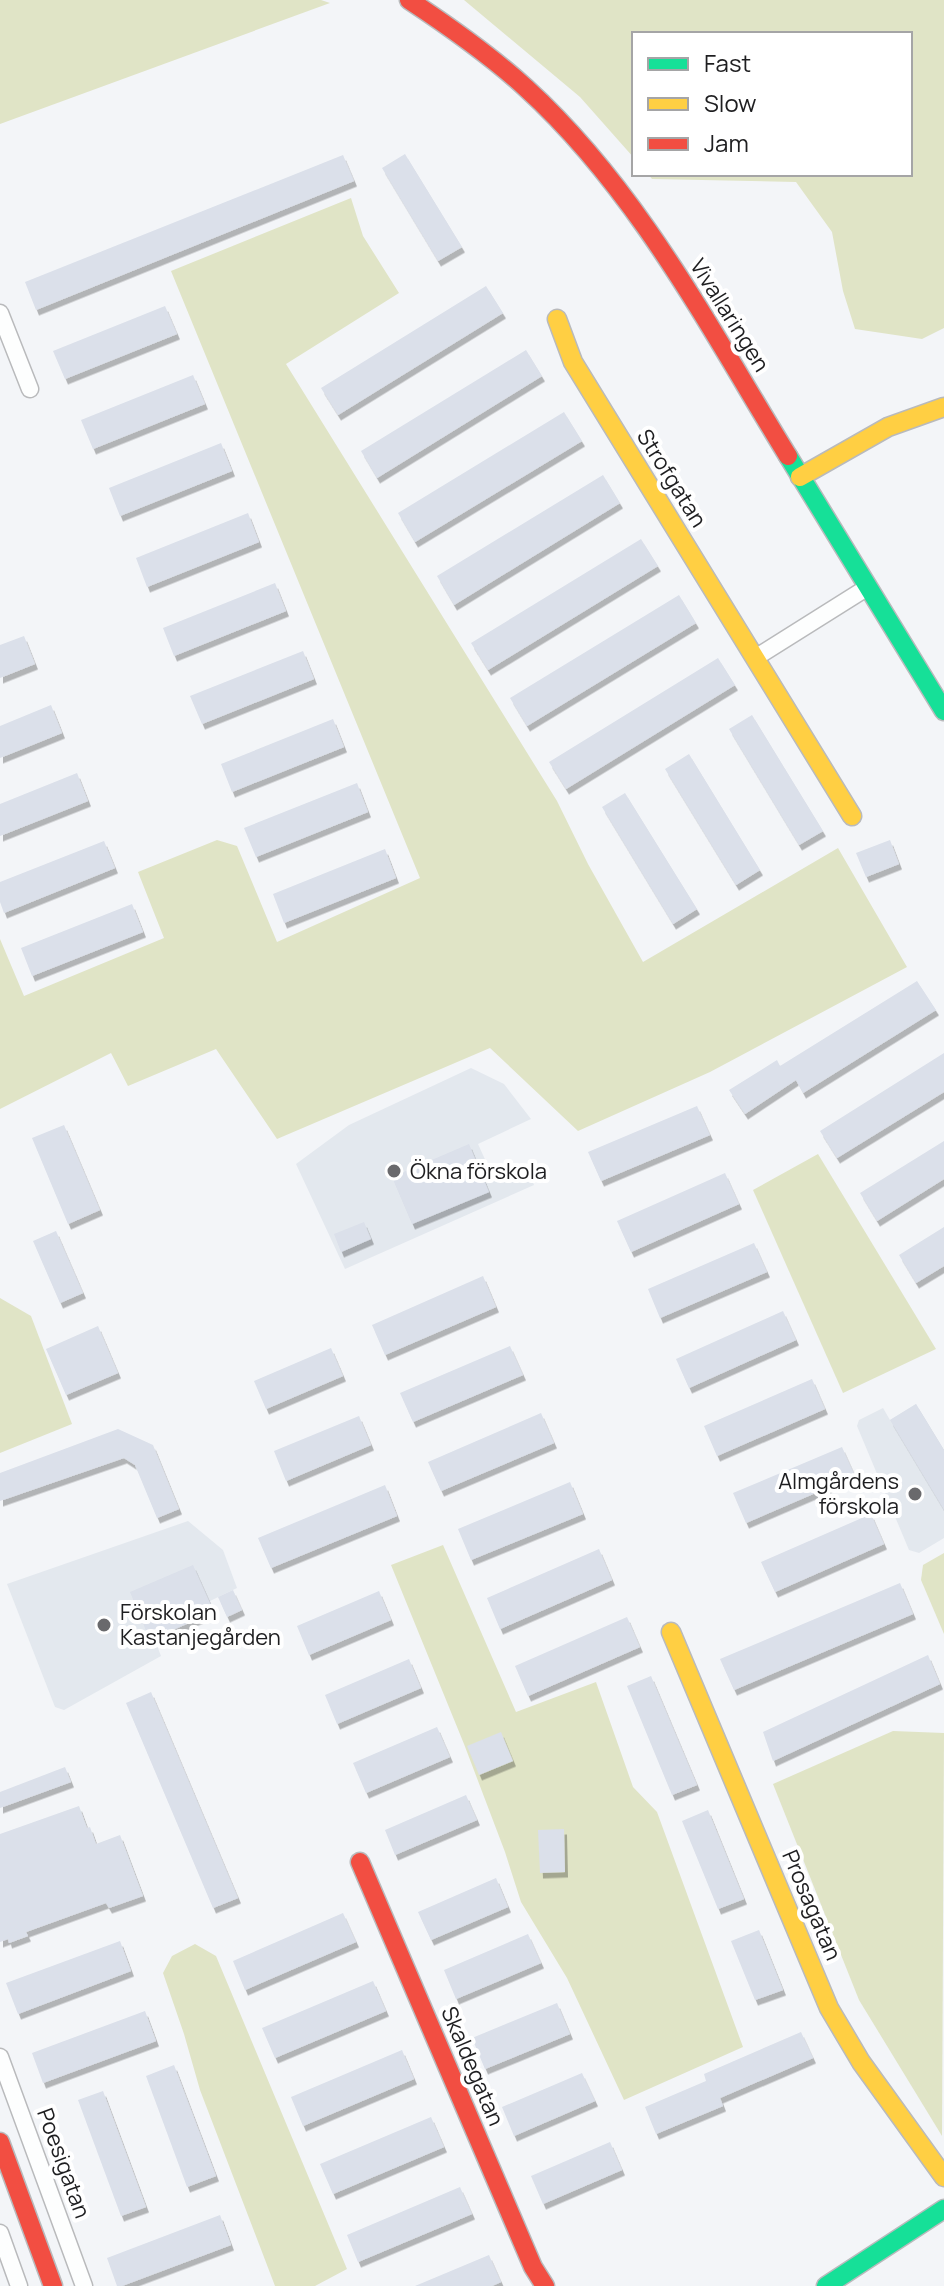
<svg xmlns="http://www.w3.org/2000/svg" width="944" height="2286" font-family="Manrope,sans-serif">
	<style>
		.built { fill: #e3e8ee }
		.green { fill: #e0e4c6 }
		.building { fill: #dbe0ea; filter: url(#shadow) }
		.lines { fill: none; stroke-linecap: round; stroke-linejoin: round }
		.street-casing { stroke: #b9babc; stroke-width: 19 }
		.fast-casing { stroke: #b9babc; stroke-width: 21 }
		.slow-casing { stroke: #b9babc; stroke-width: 21 }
		.jam-casing { stroke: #b9babc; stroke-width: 21 }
		.street { stroke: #fdfefe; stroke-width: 16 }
		.fast { stroke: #16e098; stroke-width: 18 }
		.slow { stroke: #ffcf43; stroke-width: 18 }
		.jam { stroke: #f24e42; stroke-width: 18 }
		.poi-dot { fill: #69696c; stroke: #fff; stroke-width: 3 }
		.labels { text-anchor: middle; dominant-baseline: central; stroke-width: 8; stroke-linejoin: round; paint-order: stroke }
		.street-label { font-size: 22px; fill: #1e1e20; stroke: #fff }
		.poi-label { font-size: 22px; fill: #1e1e20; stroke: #fff; text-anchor: start }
	</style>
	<defs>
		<filter id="shadow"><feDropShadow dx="3" dy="5.5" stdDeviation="0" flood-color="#0004"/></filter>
	</defs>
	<rect width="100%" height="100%" fill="#f3f5f8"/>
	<g class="built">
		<path d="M471 1068 504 1084 531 1119 478 1144 493 1177 525 1163 534 1185 345 1269 296 1164 349 1125Z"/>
		<path d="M916 1404 944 1450V1538L919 1553 909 1550 857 1426 859 1420 883 1408 890 1420Z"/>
		<path d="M188 1521 223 1550 237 1588 210 1601 214 1612 154 1638 161 1656 64 1710 55 1707 7 1584Z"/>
	</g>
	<g class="green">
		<path d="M0 0H321L330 3 0 124Z"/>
		<path d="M464 0H944V328L922 339 855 329 843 291 832 232 796 182 652 179 648 174H910V34H634V158L580 97Z"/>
		<path d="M351 198 363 236 399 293 286 364 557 801 588 864 643 962 838 848 907 967 710 1072 578 1131 490 1048 277 1139 216 1049 128 1086 111 1053 0 1109V939L24 996 164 938 138 872 217 840 237 846 277 942 420 878 171 271Z"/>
		<path d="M818 1154 936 1349 843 1393 753 1190Z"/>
		<path d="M0 1298 31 1316 72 1424 0 1453Z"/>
		<path d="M443 1545 516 1712 596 1682 633 1787 657 1812 743 2047 624 2100 567 1978 521 1902 505 1852 464 1744 391 1565Z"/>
		<path d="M944 1553V1634L921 1580 923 1565Z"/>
		<path d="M893 1731 944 1733 942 2136 859 2000 773 1784Z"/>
		<path d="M195 1944 216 1956 347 2269 315 2286H275L200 2090 184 2034 163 1973 172 1956Z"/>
	</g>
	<g class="building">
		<path d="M405 154 462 247 438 261 382 168Z"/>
		<path d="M343 155 354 181 36 310 25 282Z"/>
		<path d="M486 286 503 313 338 415 321 388Z"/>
		<path d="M165 306 177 334 65 379 53 351Z"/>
		<path d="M526 350 542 376 377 478 361 451Z"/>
		<path d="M193 375 205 404 93 449 81 420Z"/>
		<path d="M564 412 582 441 415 542 398 513Z"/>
		<path d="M221 443 232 471 120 516 109 488Z"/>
		<path d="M603 475 620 503 454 605 437 576Z"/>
		<path d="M248 513 259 542 147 587 136 558Z"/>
		<path d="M641 539 658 566 488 670 471 643Z"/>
		<path d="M275 583 286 611 174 656 163 628Z"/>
		<path d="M679 595 696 623 527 726 510 698Z"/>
		<path d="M24 636 35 664 0 678V645Z"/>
		<path d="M303 651 314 679 202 724 190 696Z"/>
		<path d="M718 658 735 685 566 789 549 762Z"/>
		<path d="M51 705 62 733 0 758V726Z"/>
		<path d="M752 715 823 831 799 845 729 729Z"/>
		<path d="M333 719 344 747 232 792 221 764Z"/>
		<path d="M689 754 760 870 736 885 665 769Z"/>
		<path d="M77 773 88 801 0 836V804Z"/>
		<path d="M357 783 368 812 256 857 244 828Z"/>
		<path d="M625 793 697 909 673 924 602 807Z"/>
		<path d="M890 840 899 864 866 877 856 853Z"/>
		<path d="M104 841 115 868 4 913 0 902V882Z"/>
		<path d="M385 849 396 878 284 923 273 894Z"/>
		<path d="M132 904 143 932 32 976 21 948Z"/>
		<path d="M917 981 936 1010 803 1093 796 1080 745 1114 729 1090 777 1060 780 1066Z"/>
		<path d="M944 1053V1092L837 1158 820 1131Z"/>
		<path d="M697 1106 710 1135 601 1181 588 1152Z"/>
		<path d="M64 1125 100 1210 68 1224 32 1138Z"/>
		<path d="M944 1141V1179L877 1221 860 1193Z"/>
		<path d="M469 1144 489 1192 412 1224 392 1177Z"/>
		<path d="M725 1173 739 1204 631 1252 617 1221Z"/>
		<path d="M364 1222 371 1239 341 1252 334 1234Z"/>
		<path d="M944 1227V1266L916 1283 899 1255Z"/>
		<path d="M56 1231 83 1293 60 1303 33 1241Z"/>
		<path d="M754 1243 767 1272 660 1318 648 1289Z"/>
		<path d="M483 1276 496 1307 385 1355 372 1325Z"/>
		<path d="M783 1311 796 1340 689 1388 676 1359Z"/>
		<path d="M98 1326 118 1373 66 1395 46 1349Z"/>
		<path d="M510 1346 523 1375 413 1422 400 1393Z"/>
		<path d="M331 1348 343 1376 266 1409 254 1381Z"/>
		<path d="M812 1379 825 1409 717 1456 704 1426Z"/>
		<path d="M916 1404 944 1450V1510L890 1420Z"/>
		<path d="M541 1413 554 1443 441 1491 428 1462Z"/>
		<path d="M359 1416 371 1445 286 1481 274 1451Z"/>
		<path d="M118 1429 153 1445 179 1509 157 1518 135 1465 124 1458 0 1501V1473Z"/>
		<path d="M842 1447 855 1476 746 1523 733 1493Z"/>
		<path d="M570 1482 583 1514 471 1560 458 1529Z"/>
		<path d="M385 1485 397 1516 271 1568 258 1538Z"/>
		<path d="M871 1514 884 1544 775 1592 761 1562Z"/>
		<path d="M599 1549 612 1580 500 1629 487 1598Z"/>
		<path d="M193 1565 214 1612 150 1640 130 1592Z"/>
		<path d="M900 1583 913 1614 734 1690 720 1659Z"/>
		<path d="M233 1590 242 1610 227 1617 218 1597Z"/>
		<path d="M379 1591 391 1620 309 1655 297 1626Z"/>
		<path d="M627 1617 640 1647 528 1696 515 1666Z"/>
		<path d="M928 1655 940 1684 773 1761 763 1732Z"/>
		<path d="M409 1659 421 1688 337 1724 325 1695Z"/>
		<path d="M651 1676 697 1785 672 1795 627 1686Z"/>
		<path d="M151 1692 238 1898 213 1908 126 1703Z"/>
		<path d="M437 1727 450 1757 366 1793 353 1763Z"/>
		<path d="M501 1732 513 1761 479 1775 467 1746Z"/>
		<path d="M65 1767 71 1782 0 1808V1792Z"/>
		<path d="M466 1795 477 1820 395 1855 385 1830Z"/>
		<path d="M79 1806 87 1828 90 1827 96 1844 120 1835 143 1896 109 1908 106 1903 26 1932 28 1936 9 1943 8 1939 0 1942V1834Z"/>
		<path d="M708 1810 744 1899 718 1909 682 1821Z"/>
		<path d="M564 1829 565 1872 540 1873 538 1830Z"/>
		<path d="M496 1878 508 1907 431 1940 418 1912Z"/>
		<path d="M343 1913 356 1942 245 1990 233 1961Z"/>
		<path d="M759 1930 783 1990 755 2000 731 1941Z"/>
		<path d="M528 1934 541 1963 456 1999 444 1970Z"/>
		<path d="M120 1941 131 1971 18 2014 6 1983Z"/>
		<path d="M373 1981 386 2011 275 2058 262 2028Z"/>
		<path d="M557 2003 570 2034 485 2069 472 2038Z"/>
		<path d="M145 2011 156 2041 43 2083 32 2053Z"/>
		<path d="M801 2032 813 2058 720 2098 723 2106 656 2134 645 2107 706 2081 704 2074Z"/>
		<path d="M402 2050 414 2079 303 2126 291 2097Z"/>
		<path d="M174 2065 216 2176 187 2187 146 2076Z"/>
		<path d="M582 2073 595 2101 514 2136 502 2107Z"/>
		<path d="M103 2091 146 2207 121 2216 78 2100Z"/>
		<path d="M431 2117 444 2147 333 2194 320 2164Z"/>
		<path d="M610 2142 622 2170 543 2204 531 2176Z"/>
		<path d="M460 2187 472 2214 358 2262 347 2235Z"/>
		<path d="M220 2215 231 2245 122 2286H117L107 2258Z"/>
		<path d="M489 2255 501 2282 492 2286H415Z"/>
	</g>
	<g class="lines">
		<defs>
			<g id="street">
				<path d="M0 313 30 389"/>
				<path d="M755 658 868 587"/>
				<path d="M0 2057 84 2286"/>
				<path d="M0 2233 19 2286"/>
			</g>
			<g id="fast">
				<path d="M788 456 944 711"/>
				<path d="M826 2286 944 2209"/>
			</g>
			<g id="slow">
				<path d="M557 319 573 362 852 816"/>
				<path d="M800 477 888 427 944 407"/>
				<path d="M671 1632 829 2008 861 2062 944 2177"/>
			</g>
			<g id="jam">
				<path d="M409 0C450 27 490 55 526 88 638 190 710 329 788 456"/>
				<path d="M360 1862 533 2267 545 2286"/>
				<path d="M0 2142 53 2286"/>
			</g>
		</defs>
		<use href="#street" class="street-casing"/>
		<use href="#fast" class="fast-casing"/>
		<use href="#slow" class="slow-casing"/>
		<use href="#jam" class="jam-casing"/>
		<use href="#street" class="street"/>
		<use href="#fast" class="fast"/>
		<use href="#slow" class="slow"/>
		<use href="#jam" class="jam"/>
	</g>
	<g class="poi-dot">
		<circle cx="394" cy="1171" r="8"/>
		<circle cx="915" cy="1494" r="8"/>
		<circle cx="104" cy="1625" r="8"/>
	</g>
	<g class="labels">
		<g class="street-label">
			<text transform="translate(730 315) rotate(58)">Vivallaringen</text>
			<text transform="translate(672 478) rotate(58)">Strofgatan</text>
			<text transform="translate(812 1905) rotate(67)">Prosagatan</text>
			<text transform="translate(473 2066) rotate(67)">Skaldegatan</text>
			<text transform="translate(64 2163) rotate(70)">Poesigatan</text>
		</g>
		<g class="poi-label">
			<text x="410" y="1171">Ökna förskola</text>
			<text x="899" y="1481" text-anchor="end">Almgårdens<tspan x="899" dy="25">förskola</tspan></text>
			<text x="120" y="1612">Förskolan<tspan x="120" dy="25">Kastanjegården</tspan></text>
		</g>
	</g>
	<rect x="632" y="32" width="280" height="144" fill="#ffffff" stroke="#a5a5a6" stroke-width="2"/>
	<rect x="648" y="58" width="40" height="12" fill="#16e098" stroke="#a5a5a6" stroke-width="2"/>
	<text x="704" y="72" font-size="24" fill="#1e1e20">Fast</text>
	<rect x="648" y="98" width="40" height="12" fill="#ffcf43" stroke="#a5a5a6" stroke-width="2"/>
	<text x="704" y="112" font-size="24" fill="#1e1e20">Slow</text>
	<rect x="648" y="138" width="40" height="12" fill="#f24e42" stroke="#a5a5a6" stroke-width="2"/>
	<text x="704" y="152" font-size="24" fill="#1e1e20">Jam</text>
</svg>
